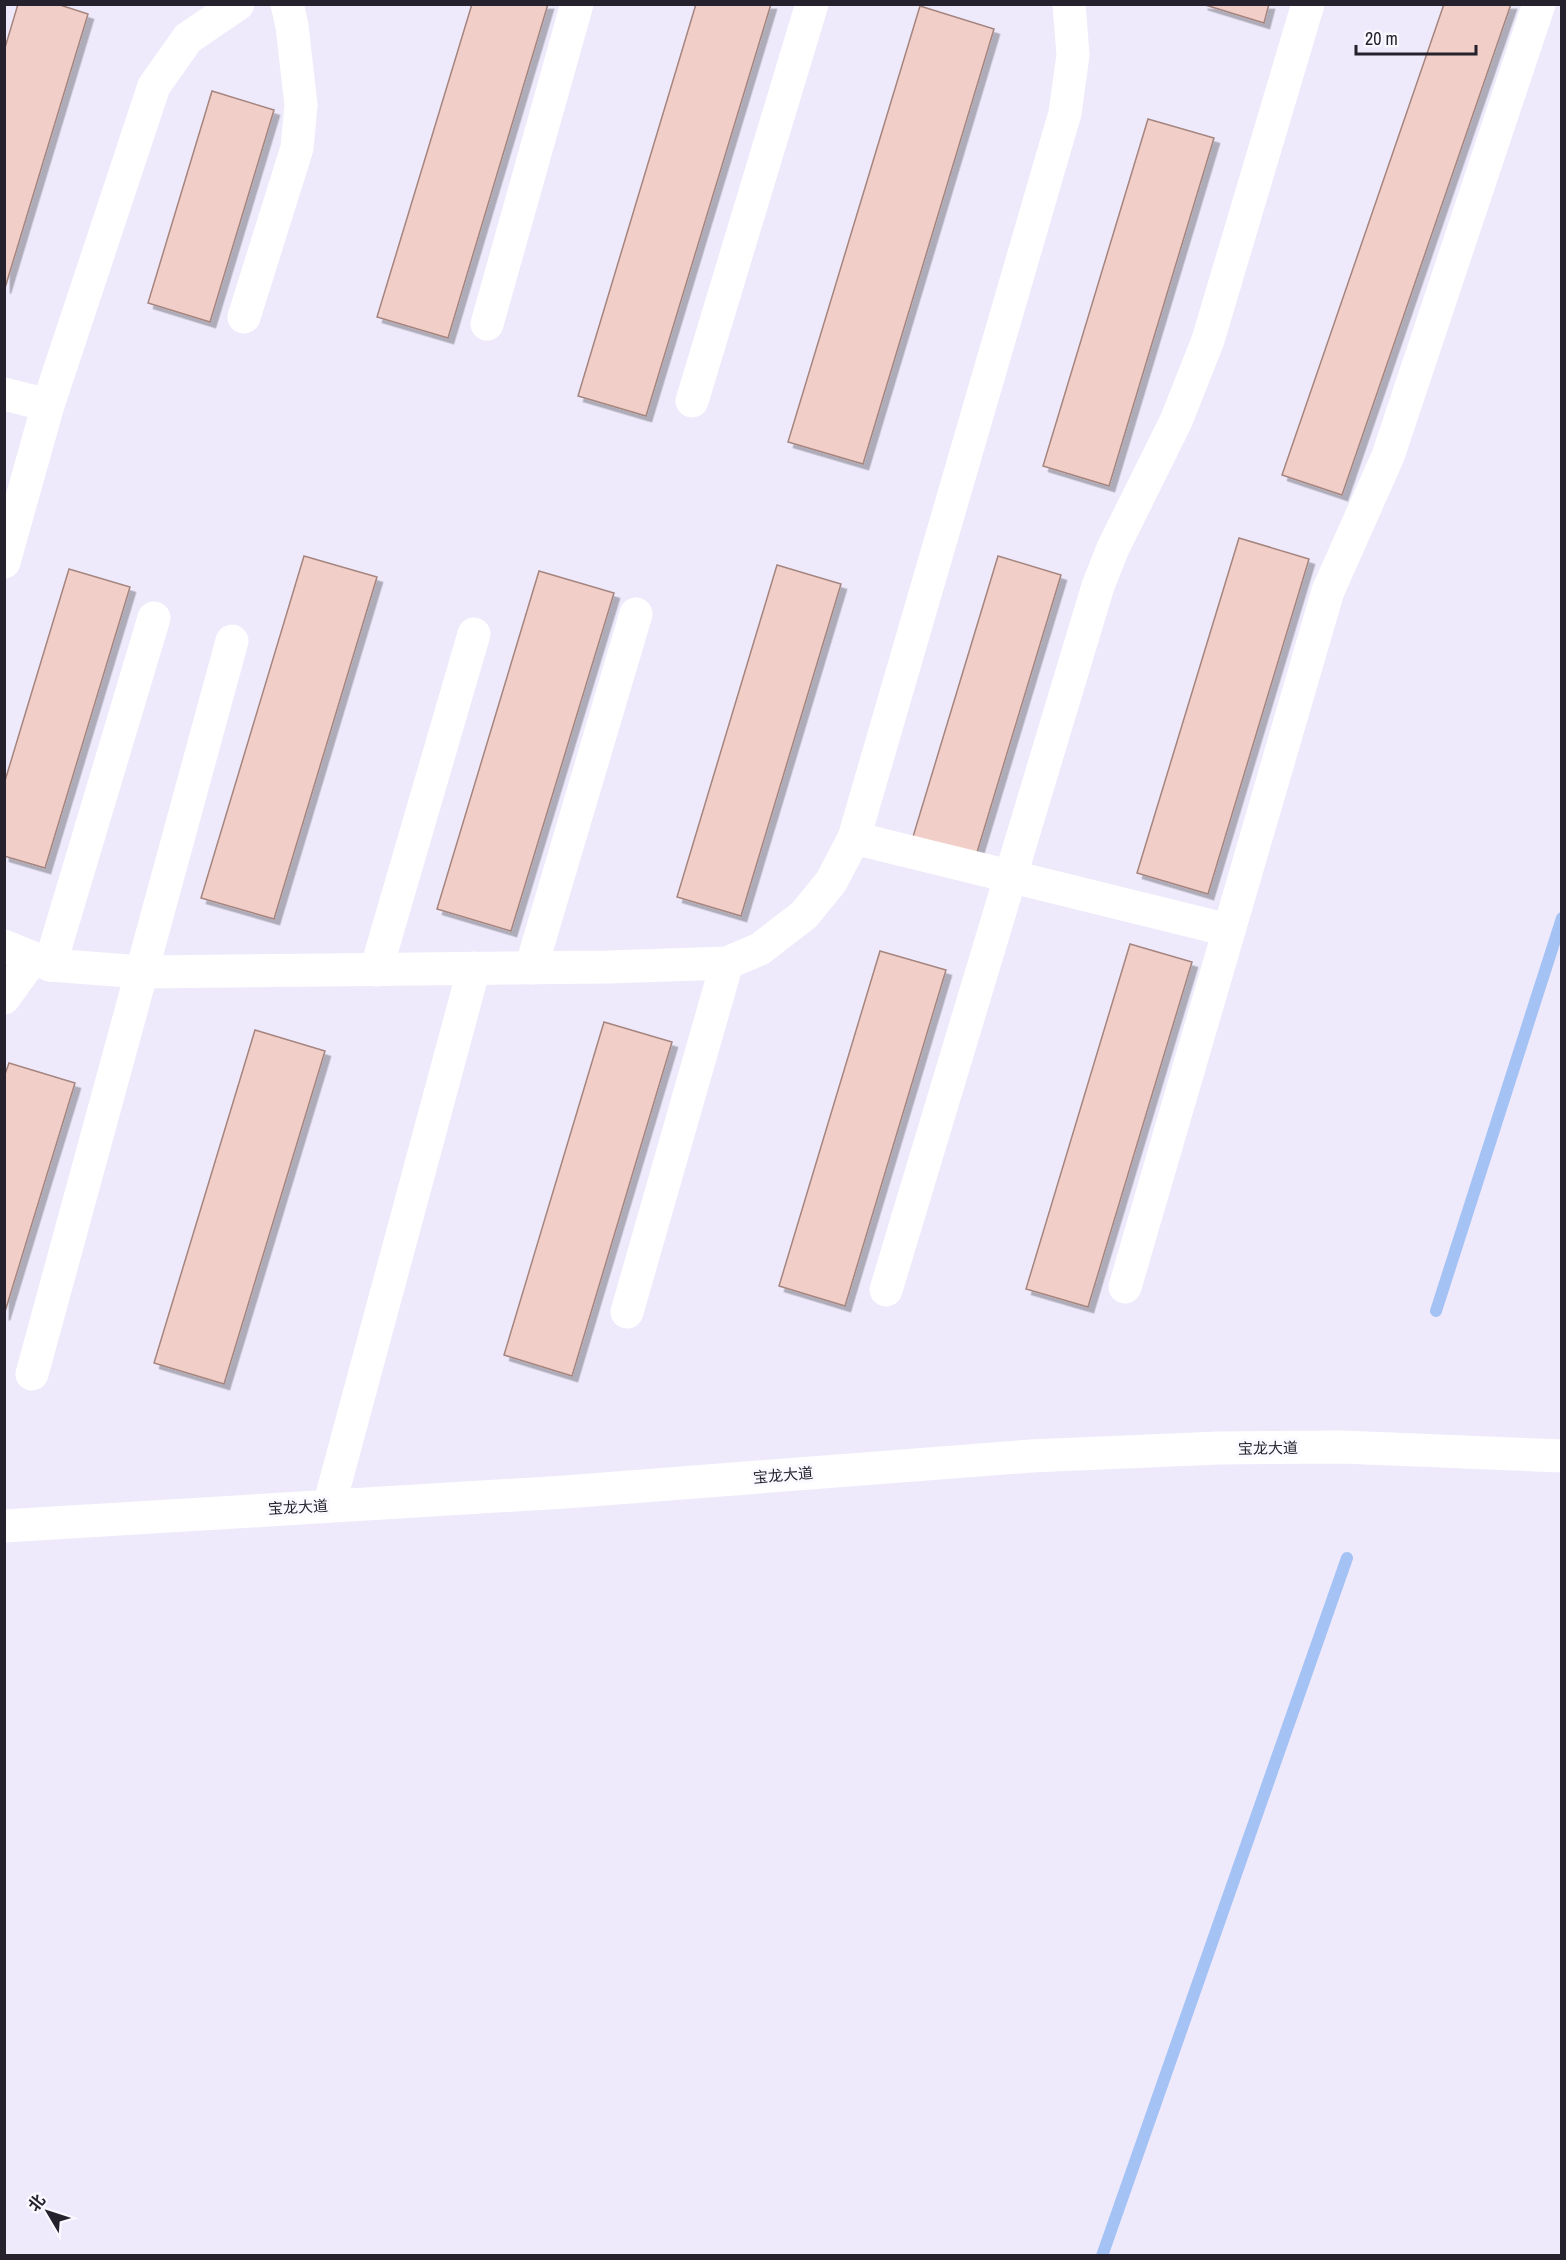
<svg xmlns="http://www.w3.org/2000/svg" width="1566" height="2260" font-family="'Archivo Narrow','Noto Sans SC',sans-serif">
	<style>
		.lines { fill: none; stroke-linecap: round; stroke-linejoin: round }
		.stream { stroke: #a5c2f5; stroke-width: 12 }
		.building { fill: #f1cec7; stroke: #a5857f; stroke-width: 1.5; filter: url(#shadow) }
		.minor { stroke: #fff; stroke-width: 33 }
		.labels { text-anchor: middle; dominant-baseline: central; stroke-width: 6; stroke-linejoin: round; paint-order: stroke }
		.street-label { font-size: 15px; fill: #25222d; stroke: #faf9ff }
	</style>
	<defs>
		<filter id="shadow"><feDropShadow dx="5.5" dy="5.5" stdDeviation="0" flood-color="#0004"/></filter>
	</defs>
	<rect width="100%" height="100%" fill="#eeeafc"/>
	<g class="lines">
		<g class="stream">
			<path d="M1436 1311 1562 918"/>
			<path d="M1102 2256 1347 1558"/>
		</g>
	</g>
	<g class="building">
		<path d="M18 4H57L88 14 5 288 4 51Z"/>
		<path d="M472 4H548L448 338 377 317Z"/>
		<path d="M696 4H771L646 416 578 396Z"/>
		<path d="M1202 4H1269L1264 23Z"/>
		<path d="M1444 4H1511L1342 495 1282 475Z"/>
		<path d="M920 6 994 29 863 464 788 442Z"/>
		<path d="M212 91 274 110 210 322 148 303Z"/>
		<path d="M1148 119 1214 138 1109 486 1043 466Z"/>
		<path d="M1239 538 1309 559 1208 894 1137 873Z"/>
		<path d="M304 556 377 577 274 919 201 898Z"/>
		<path d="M998 556 1061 575 975 859 912 840Z"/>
		<path d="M777 565 841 584 741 916 677 897Z"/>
		<path d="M69 569 130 587 45 868 4 856V784Z"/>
		<path d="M539 571 614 593 511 931 437 909Z"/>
		<path d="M1130 944 1192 962 1088 1307 1026 1289Z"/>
		<path d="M880 951 946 970 845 1306 779 1286Z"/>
		<path d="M604 1022 672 1042 572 1376 504 1355Z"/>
		<path d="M255 1030 325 1051 224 1384 154 1363Z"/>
		<path d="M9 1063 75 1083 4 1315V1077Z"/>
	</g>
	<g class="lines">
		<g class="minor">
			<path d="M244 317 297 148 301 105 292 26 287 4"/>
			<path d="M487 324 577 4"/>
			<path d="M4 394 48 405"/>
			<path d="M692 401 812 4"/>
			<path d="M4 562 48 405 154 86 188 38 238 4"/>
			<path d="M854 838 1228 930"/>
			<path d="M4 946 50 965 142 972 608 967 727 963 760 949 804 915 831 882 854 838 1065 113 1073 55 1069 4"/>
			<path d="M50 965 154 618"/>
			<path d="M531 968 636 614"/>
			<path d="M376 970 474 634"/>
			<path d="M4 998 32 959"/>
			<path d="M1125 1287 1328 591 1388 456 1539 4"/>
			<path d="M886 1290 1098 586 1113 548 1176 421 1208 340 1308 4"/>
			<path d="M627 1312 727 963"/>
			<path d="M32 1374 232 641"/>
			<path d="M329 1506 474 968"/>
			<path d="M4 1526 565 1492 1031 1456 1218 1448 1342 1447 1562 1456"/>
		</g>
	</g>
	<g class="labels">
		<g class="street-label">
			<text transform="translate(1268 1448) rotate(-1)">宝龙大道</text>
			<text transform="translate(783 1475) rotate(-5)">宝龙大道</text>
			<text transform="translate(298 1507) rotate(-3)">宝龙大道</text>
		</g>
	</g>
	<rect width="1566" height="2260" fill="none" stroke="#25222d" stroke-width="12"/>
	<g transform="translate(48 2212) rotate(309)" stroke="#faf9ff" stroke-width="4.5" paint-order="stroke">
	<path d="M0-4.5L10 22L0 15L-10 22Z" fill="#25222d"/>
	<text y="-9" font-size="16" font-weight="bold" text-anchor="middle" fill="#25222d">北</text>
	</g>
	<path d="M1356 45v9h120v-9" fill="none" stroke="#25222d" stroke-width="3"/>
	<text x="1365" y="45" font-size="18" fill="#25222d" stroke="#faf9ff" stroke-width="4.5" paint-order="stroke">20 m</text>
</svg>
